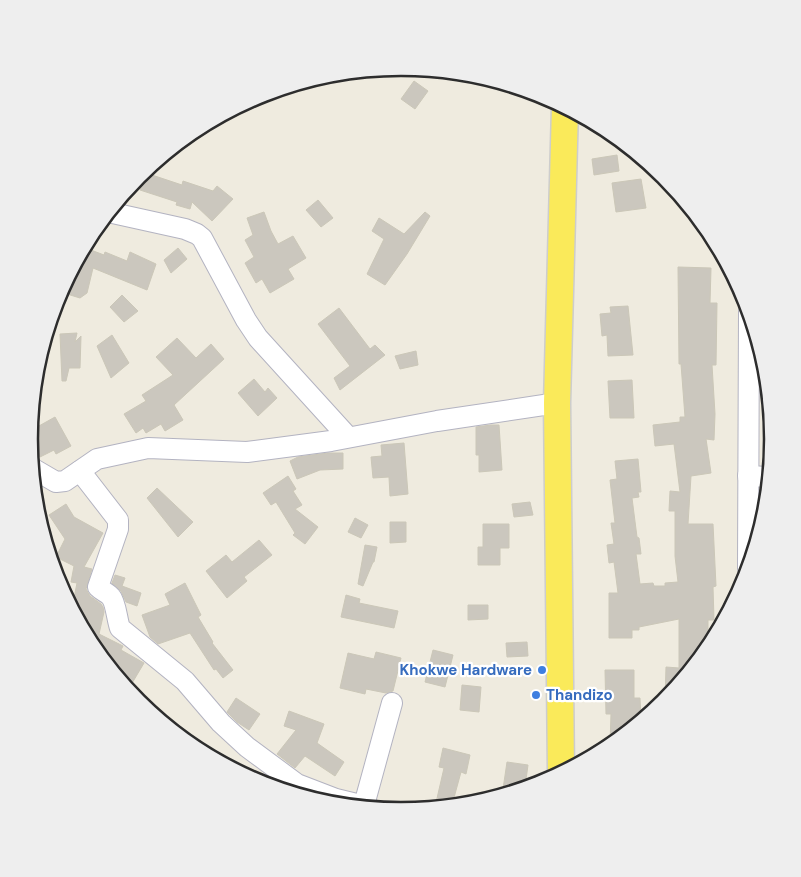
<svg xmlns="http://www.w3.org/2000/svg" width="801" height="877" font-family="'DM Sans',sans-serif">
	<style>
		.building { fill: #cbc7be; stroke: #cbc7b8 }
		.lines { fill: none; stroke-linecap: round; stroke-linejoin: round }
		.minor-casing { stroke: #b3b3c1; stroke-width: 22 }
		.major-casing { stroke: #cdcdcd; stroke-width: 29 }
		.minor { stroke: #fff; stroke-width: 20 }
		.major { stroke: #faea5a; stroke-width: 26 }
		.shop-dot { fill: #3f7fe0; stroke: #fff; stroke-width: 2 }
		.labels { text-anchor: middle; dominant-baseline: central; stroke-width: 4.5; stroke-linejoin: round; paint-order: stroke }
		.shop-label { font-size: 15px; font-weight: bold; fill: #366cbe; stroke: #fff; text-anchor: end }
		.rim { fill: none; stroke: #2d2d2d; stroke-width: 2.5 }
	</style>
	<rect width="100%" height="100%" fill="#efebdf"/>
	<g class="building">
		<path d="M414 81 428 91 415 109 401 99Z"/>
		<path d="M617 155 619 171 594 175 592 159Z"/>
		<path d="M146 173 182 185 183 181 213 191 217 186 233 199 212 221 192 202 190 209 176 205 177 202 140 190Z"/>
		<path d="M641 179 646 208 616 212 612 183Z"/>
		<path d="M318 200 333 218 321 227 306 210Z"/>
		<path d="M264 212 271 231 278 244 293 236 306 258 288 269 294 279 270 293 262 279 256 283 245 263 254 257 245 240 253 235 247 218Z"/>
		<path d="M425 212 430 216 407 254 385 285 367 274 384 239 372 231 379 218 404 234Z"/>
		<path d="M83 247 104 255 105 252 127 261 130 252 156 264 147 290 93 268 87 293 80 298 67 294 70 279H72Z"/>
		<path d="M178 248 187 259 171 273 164 260Z"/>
		<path d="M678 267 711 268 710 303H717L716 365H712L715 414 714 440 706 439 711 473 691 476 688 524H713L716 586 713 587 714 620H708V647L665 700 666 667 679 668V619L639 627V630H632V638H609V593H618L614 562 609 563 607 545 614 544 611 523H615L610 480 617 479 615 461 638 459 641 492H638L639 497 632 498 637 537 639 538 641 554H636L640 584 653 583 654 586H665V583L678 582 675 556V511H669L670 491 680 492 674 444 655 446 653 425 680 422V417H685L681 364H679Z"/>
		<path d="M122 295 138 311 124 322 110 307Z"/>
		<path d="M628 306 633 355 608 356 607 335 602 336 600 314 611 313 610 307Z"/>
		<path d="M339 308 370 349 375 345 385 355 340 390 334 378 350 366 318 324Z"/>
		<path d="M77 333 75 342 81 336 80 368H69L66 381H62L60 334Z"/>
		<path d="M112 335 129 363 111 378 97 346Z"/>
		<path d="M177 338 196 358 211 344 224 359 174 405 183 420 165 431 161 424 146 433 143 428 136 433 124 414 146 401 142 395 173 375 156 357Z"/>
		<path d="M416 351 418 365 400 369 395 356Z"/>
		<path d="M254 379 265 392 268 388 277 398 258 416 238 393Z"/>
		<path d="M632 380 634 418H610L608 381Z"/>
		<path d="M55 417 71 446 56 454 54 450 40 457 29 436 30 431Z"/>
		<path d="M491 425H499L502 470 479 472V455H476V427Z"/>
		<path d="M404 443 408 494 390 496 389 477 373 478 371 457 382 456 381 445Z"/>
		<path d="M328 453H343V469L320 470 297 479 290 461 298 457Z"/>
		<path d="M288 476 296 489 293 491 302 505 295 509 318 527 305 544 293 535 295 533 276 502 271 505 263 493Z"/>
		<path d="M157 488 193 522 178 537 147 498Z"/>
		<path d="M530 502 533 515 514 517 512 504Z"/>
		<path d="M66 504 74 517 103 533 84 567 92 569 86 589 90 596 101 604 103 607 104 612 99 634 123 646 121 650 144 663 128 690 115 674 119 667 104 660 91 645 72 608 77 583 71 582 74 566 56 557 65 539 49 515Z"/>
		<path d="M355 518 368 525 361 538 348 532Z"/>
		<path d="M390 522H406V542L390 543Z"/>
		<path d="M483 524H509V548H500V565H478V547H483Z"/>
		<path d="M259 540 272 555 244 577 247 581 227 598 206 571 226 555 232 562Z"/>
		<path d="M365 545 377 547 374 562H373L363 586 358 584Z"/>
		<path d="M115 575 125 578 122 586 141 593 137 606 126 602 121 591 112 583Z"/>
		<path d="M185 583 201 615 198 617 213 642 212 643 233 670 223 678 216 669 214 670 190 633 158 644 150 637 142 615 170 605 165 594Z"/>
		<path d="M346 595 360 599 359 603 398 611 394 628 341 617Z"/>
		<path d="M468 605H488V619L468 620Z"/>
		<path d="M527 642 528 656 507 657 506 643Z"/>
		<path d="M433 650 453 655 445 687 425 682Z"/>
		<path d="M376 652 401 658 393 691 386 693 366 689 365 694 340 688 348 653 374 659Z"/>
		<path d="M605 670H634V698H640L641 720 610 745 611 714H606Z"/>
		<path d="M462 685 481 687 479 712 460 710Z"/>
		<path d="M236 698 260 714 249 730 237 722 227 712Z"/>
		<path d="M289 711 324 724 317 743 344 762 335 776 305 756 295 768 277 754 296 730 284 726Z"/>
		<path d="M443 748 470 755 466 774 461 772 452 805 435 807 444 768 439 767Z"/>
		<path d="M507 762 528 765 525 787 507 793V790L503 789Z"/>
	</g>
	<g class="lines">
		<defs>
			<g id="minor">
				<path d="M108 212 185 229 197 234 202 238 246 320 258 338 348 437"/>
				<path d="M32 468 56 482 65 481 97 459 148 448 247 452 331 441 437 421 557 403"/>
				<path d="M80 471 118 520V529L98 587C102 591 108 593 111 597 116 603 117 620 120 628L185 681 221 723 247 747 297 784 336 799 369 807"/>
				<path d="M748 476 768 477"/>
				<path d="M748 568 749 312"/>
				<path d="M364 805 392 703"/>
			</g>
			<path id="major" d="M561 772 557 403 565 107"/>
		</defs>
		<use href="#minor" class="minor-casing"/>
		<use href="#major" class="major-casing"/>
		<use href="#minor" class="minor"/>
		<use href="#major" class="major"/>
	</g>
	<g class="shop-dot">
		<circle cx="542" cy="670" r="5"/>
		<circle cx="536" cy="695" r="5"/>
	</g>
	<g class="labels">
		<g class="shop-label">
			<text x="532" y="670">Khokwe Hardware</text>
			<text x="546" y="695" text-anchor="start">Thandizo</text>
		</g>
	</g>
	<path d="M0 0H801V877H0ZM38 439a363 363 0 1 1 726 0a363 363 0 1 1-726 0Z" fill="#eee" fill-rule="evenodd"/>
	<path class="rim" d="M38 439a363 363 0 1 1 726 0a363 363 0 1 1-726 0Z"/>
</svg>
